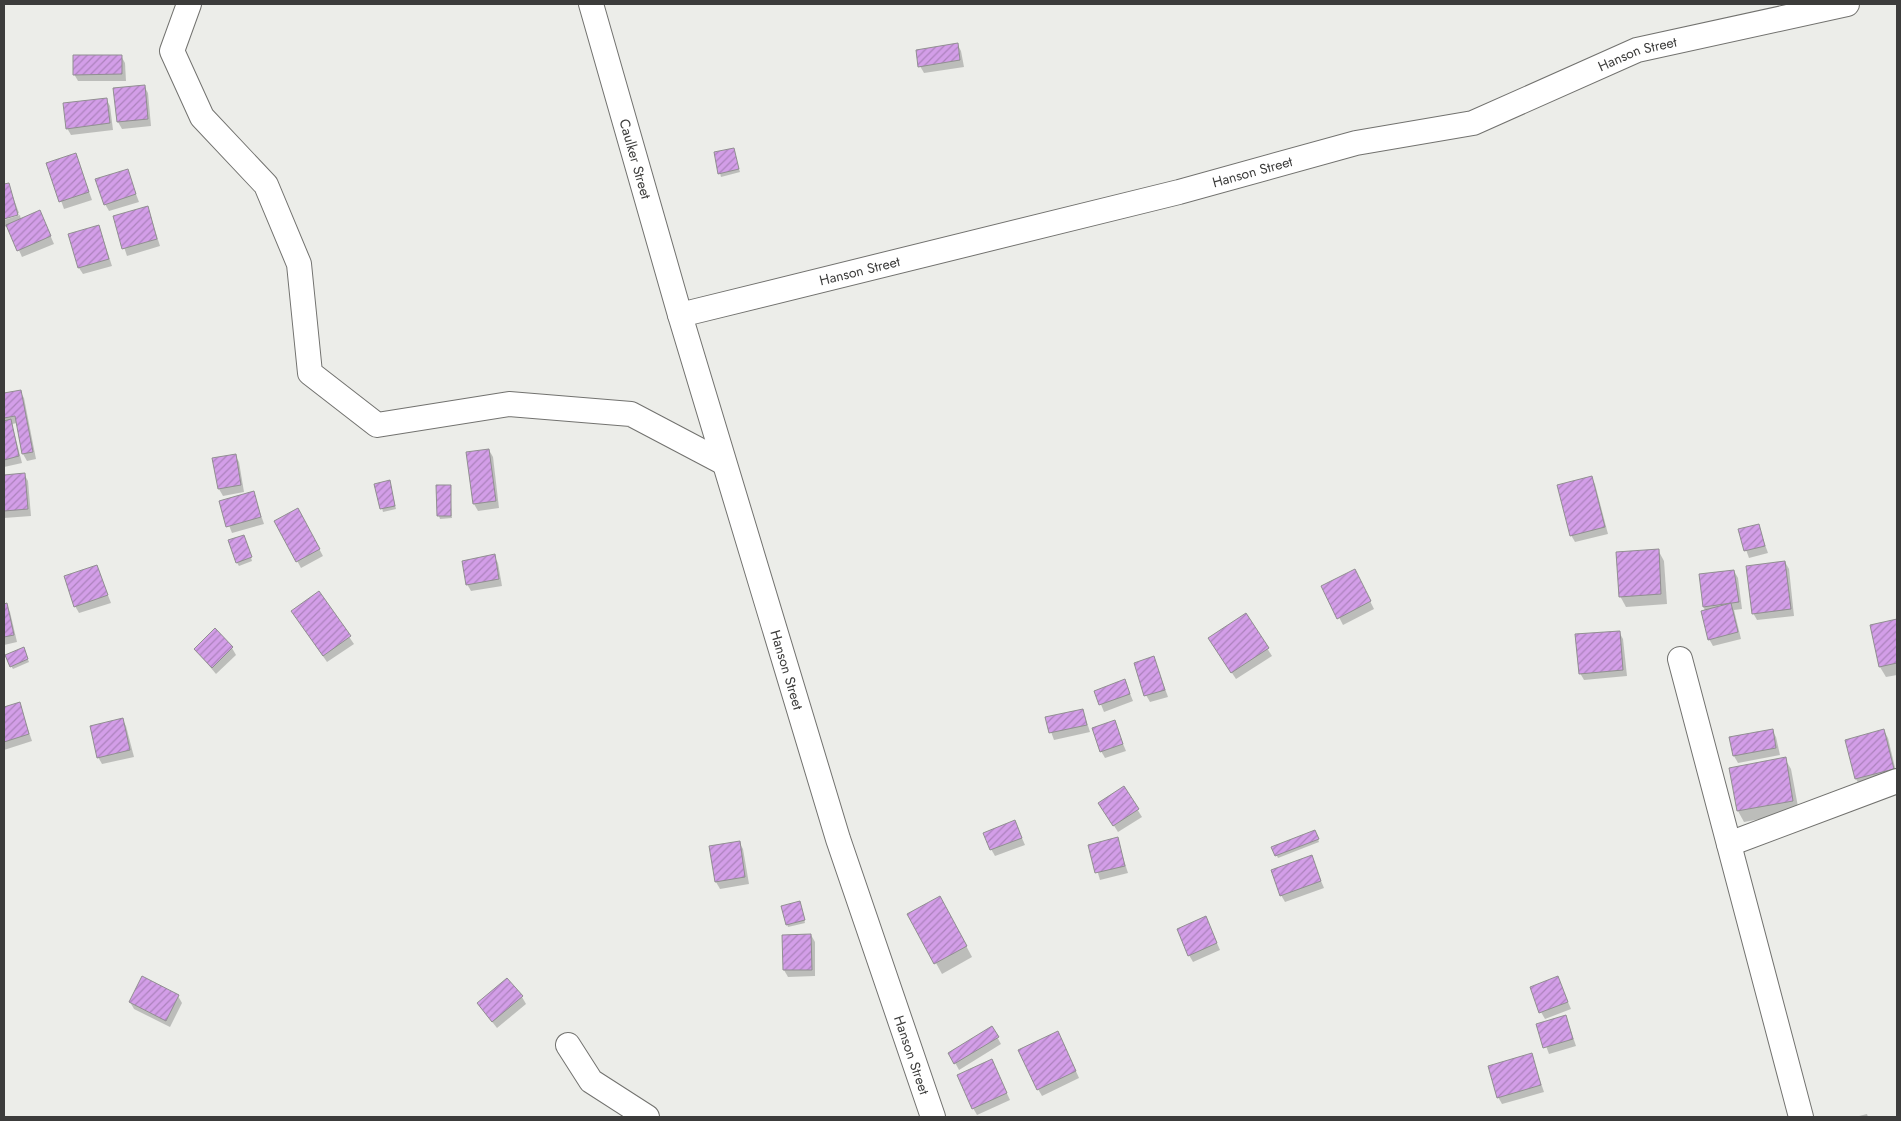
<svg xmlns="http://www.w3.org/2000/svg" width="1901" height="1121" font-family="Jost,sans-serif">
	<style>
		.shadow { fill: #0003 }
		.building { fill: url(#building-hatch); stroke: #918f91 }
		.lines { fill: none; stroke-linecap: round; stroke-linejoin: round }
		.street-casing { stroke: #72726f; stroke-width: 26 }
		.street { stroke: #fff; stroke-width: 24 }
		.labels { text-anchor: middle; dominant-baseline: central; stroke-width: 4; stroke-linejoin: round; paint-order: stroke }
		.street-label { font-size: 14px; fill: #3c3c3b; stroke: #fffffe }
	</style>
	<defs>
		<pattern id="building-hatch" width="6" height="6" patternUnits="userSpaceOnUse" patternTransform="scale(1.25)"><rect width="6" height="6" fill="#d39ee8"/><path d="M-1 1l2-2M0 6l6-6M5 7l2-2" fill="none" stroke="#ac82bd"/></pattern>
	</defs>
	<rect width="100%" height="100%" fill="#ecede9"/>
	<g class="shadow">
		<path d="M957 44 961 51 964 67 924 73 920 66Z"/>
		<path d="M121 56 125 63 126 81H78L74 74Z"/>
		<path d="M144 86 148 93 151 126 122 129 118 122 115 89Z"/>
		<path d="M106 99 110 106 113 130 71 135 67 128Z"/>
		<path d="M733 149 740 172 721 177 715 153Z"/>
		<path d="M76 155 92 200 64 209 48 164Z"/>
		<path d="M127 170 139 202 109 211 105 204Z"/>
		<path d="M8 184 19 213 4 218V185Z"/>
		<path d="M148 207 160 246 127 256 114 217Z"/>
		<path d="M40 212 54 244 22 257 8 226 4 227V220L20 215 21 220Z"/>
		<path d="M99 226 112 266 83 274 79 268Z"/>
		<path d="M20 391 24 398 36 459 27 461 23 454 17 423 12 424 22 463 4 467V394Z"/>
		<path d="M489 450 493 457 499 508 478 511 474 504Z"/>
		<path d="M235 455 239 462 244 492 223 496 219 489Z"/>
		<path d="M24 474 28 481 31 516 4 518V476Z"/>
		<path d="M1591 477 1595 484 1608 534 1575 542 1571 535Z"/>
		<path d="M390 482 396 509 383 512 376 485Z"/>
		<path d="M450 486 452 518 440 519 439 516Z"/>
		<path d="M253 492 264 524 232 533 220 502Z"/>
		<path d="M302 517 323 556 301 568 276 522Z"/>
		<path d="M1758 525 1768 553 1749 558 1739 530Z"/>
		<path d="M245 539 252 561 239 566 237 563Z"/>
		<path d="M1658 550 1664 561 1667 604 1626 607 1620 596Z"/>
		<path d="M494 556 498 563 502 586 471 591 467 584Z"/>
		<path d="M1785 562 1789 569 1794 616 1757 620 1753 613Z"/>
		<path d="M97 567 111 603 79 613 75 606Z"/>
		<path d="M1734 571 1738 578 1742 609 1734 610 1741 639 1713 646 1709 639 1704 607Z"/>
		<path d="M1358 577 1374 609 1343 625 1323 586Z"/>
		<path d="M319 593 354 644 327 662 297 618Z"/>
		<path d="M4 605H6L10 612 17 642 4 645Z"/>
		<path d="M1246 615 1272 656 1236 679 1214 646Z"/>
		<path d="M1897 620V675L1886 677 1880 667 1871 625Z"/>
		<path d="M1619 632 1623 639 1627 676 1584 680 1580 673Z"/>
		<path d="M232 648 236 655 216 674 195 649Z"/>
		<path d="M25 652 29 662 13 669 11 666Z"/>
		<path d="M1154 658 1168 697 1150 702 1146 695Z"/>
		<path d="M1125 681 1133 701 1104 712 1096 692Z"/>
		<path d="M19 703 32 741 4 750V708Z"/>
		<path d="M1083 710 1090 732 1054 740 1046 718Z"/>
		<path d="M122 719 126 726 134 757 102 764 98 757Z"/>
		<path d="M1114 722 1126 751 1105 758 1101 751Z"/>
		<path d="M1772 730 1776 737 1780 755 1738 763 1734 756 1731 738Z"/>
		<path d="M1884 731 1888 738 1897 776 1860 786 1856 779Z"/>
		<path d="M1785 759 1791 769 1799 812 1744 822 1738 811 1731 769Z"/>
		<path d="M1124 788 1142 817 1118 832 1104 810Z"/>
		<path d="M1015 822 1025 845 995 856 991 849Z"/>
		<path d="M1316 834 1319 842 1278 858 1273 847Z"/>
		<path d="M1117 839 1128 873 1100 880 1090 846Z"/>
		<path d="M739 842 743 849 749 884 720 889 716 882Z"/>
		<path d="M1311 857 1324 888 1285 902 1281 895Z"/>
		<path d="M800 903 805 923 788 927 787 924Z"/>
		<path d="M946 908 972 957 942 974 909 914Z"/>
		<path d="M1206 918 1220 950 1193 962 1189 955Z"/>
		<path d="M811 935 815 942V976L788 977 784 970Z"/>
		<path d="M1558 978 1571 1009 1545 1019 1541 1012Z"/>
		<path d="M178 996 182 1003 170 1027 134 1009 130 1002Z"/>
		<path d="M522 997 526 1004 497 1028 478 1004Z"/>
		<path d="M1566 1016 1576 1046 1549 1054 1538 1025Z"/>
		<path d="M992 1028 1001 1044 959 1070 950 1053Z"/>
		<path d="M1062 1040 1079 1078 1042 1096 1038 1089Z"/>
		<path d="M1531 1054 1544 1092 1502 1104 1498 1097Z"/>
		<path d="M995 1068 1010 1100 977 1115 973 1108Z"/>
		<path d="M1867 1114 1868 1117H1855Z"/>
	</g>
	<g class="building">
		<path d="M958 43 960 60 918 67 916 50Z"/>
		<path d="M73 55H122V74L73 75Z"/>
		<path d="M145 85 148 119 117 122 113 88Z"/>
		<path d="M107 98 110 123 66 129 63 103Z"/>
		<path d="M734 148 739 169 718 174 714 152Z"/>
		<path d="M76 153 89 192 59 202 46 163Z"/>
		<path d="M128 169 136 194 104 205 95 179Z"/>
		<path d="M9 183 18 215 4 219V184Z"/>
		<path d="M148 206 157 239 122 249 113 216Z"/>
		<path d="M40 210 51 236 17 251 6 225Z"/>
		<path d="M99 225 109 259 78 268 68 234Z"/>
		<path d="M21 390 33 452 22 454 15 416 4 418V393Z"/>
		<path d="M11 419 19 456 4 460V421Z"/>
		<path d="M489 449 496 501 473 504 466 452Z"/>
		<path d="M236 454 241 485 218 489 212 458Z"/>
		<path d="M25 473 28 509 4 511V475Z"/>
		<path d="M1592 476 1605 527 1570 536 1557 485Z"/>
		<path d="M390 480 395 506 380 509 374 484Z"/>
		<path d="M436 485H451V516H437Z"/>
		<path d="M254 491 261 517 226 527 219 501Z"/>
		<path d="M298 508 320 549 296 562 274 521Z"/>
		<path d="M1759 524 1765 546 1744 551 1738 529Z"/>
		<path d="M244 535 252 557 236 563 228 540Z"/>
		<path d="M1659 549 1661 594 1619 597 1616 552Z"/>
		<path d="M495 554 499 579 466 585 462 561Z"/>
		<path d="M1785 561 1791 609 1752 614 1746 566Z"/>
		<path d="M97 565 108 595 74 607 64 576Z"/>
		<path d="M1355 569 1371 601 1337 619 1321 586Z"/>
		<path d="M1734 570 1739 602 1703 607 1699 574Z"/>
		<path d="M319 591 351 636 323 656 291 611Z"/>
		<path d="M7 603 14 635 4 637V604Z"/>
		<path d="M1731 603 1738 632 1708 640 1701 611Z"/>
		<path d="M1246 613 1269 648 1231 673 1208 638Z"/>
		<path d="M1897 619V663L1879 667 1870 625Z"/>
		<path d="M215 628 233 647 212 668 194 649Z"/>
		<path d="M1620 631 1623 670 1579 674 1575 634Z"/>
		<path d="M24 647 28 659 10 667 5 655Z"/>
		<path d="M1154 656 1165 690 1144 696 1134 663Z"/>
		<path d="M1125 679 1130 694 1099 705 1094 691Z"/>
		<path d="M20 702 29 734 4 742V707Z"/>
		<path d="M1083 709 1087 725 1049 733 1045 717Z"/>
		<path d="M123 718 130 750 97 758 90 726Z"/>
		<path d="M1115 720 1123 744 1100 752 1092 728Z"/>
		<path d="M1773 729 1776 748 1733 756 1729 737Z"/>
		<path d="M1884 729 1894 769 1855 779 1845 740Z"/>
		<path d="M1786 757 1793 801 1737 811 1729 768Z"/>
		<path d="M1124 786 1139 809 1113 826 1098 803Z"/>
		<path d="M1015 820 1022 838 990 850 983 833Z"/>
		<path d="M1315 830 1319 839 1275 856 1271 847Z"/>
		<path d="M1118 837 1125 866 1095 873 1088 845Z"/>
		<path d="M740 841 745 877 715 882 709 846Z"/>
		<path d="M1312 855 1321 881 1280 896 1271 870Z"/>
		<path d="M940 896 967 946 934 964 907 914Z"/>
		<path d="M800 901 805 920 786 925 781 906Z"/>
		<path d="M1206 916 1217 943 1188 956 1177 929Z"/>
		<path d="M811 934 812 970H783L782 935Z"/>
		<path d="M142 976 179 995 166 1021 129 1002Z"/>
		<path d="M1558 976 1568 1002 1539 1013 1530 987Z"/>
		<path d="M507 978 523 996 492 1022 477 1003Z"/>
		<path d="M1566 1015 1573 1039 1543 1048 1536 1024Z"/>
		<path d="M992 1026 999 1037 954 1064 948 1053Z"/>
		<path d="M1058 1031 1076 1071 1037 1090 1018 1050Z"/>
		<path d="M1532 1053 1541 1085 1497 1098 1488 1066Z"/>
		<path d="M992 1059 1007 1093 972 1109 957 1075Z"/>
	</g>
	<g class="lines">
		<defs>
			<g id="street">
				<path d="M189 4 172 51 202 117 266 185 299 264 310 373 377 425 509 404 631 414 724 463"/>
				<path id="s1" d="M591 4 680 315 838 839 933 1117"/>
				<path id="s2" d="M680 315 1179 192 1356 143 1473 123 1637 50 1847 4"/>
				<path d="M1680 659 1801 1117"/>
				<path d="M1729 844 1897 781"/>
				<path d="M568 1045 591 1081 647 1117"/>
			</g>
		</defs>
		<use href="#street" class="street-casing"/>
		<use href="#street" class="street"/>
	</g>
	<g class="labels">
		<g class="street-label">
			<text stroke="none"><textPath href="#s2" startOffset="995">Hanson Street</textPath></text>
			<text stroke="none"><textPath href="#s1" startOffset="161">Caulker Street</textPath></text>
			<text stroke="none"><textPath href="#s2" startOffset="590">Hanson Street</textPath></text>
			<text stroke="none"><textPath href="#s2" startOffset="185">Hanson Street</textPath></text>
			<text stroke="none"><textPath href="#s1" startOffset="694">Hanson Street</textPath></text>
			<text stroke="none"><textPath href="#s1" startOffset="1099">Hanson Street</textPath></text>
		</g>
	</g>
	<rect width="1901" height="1121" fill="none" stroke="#3c3c3b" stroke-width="10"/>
</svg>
